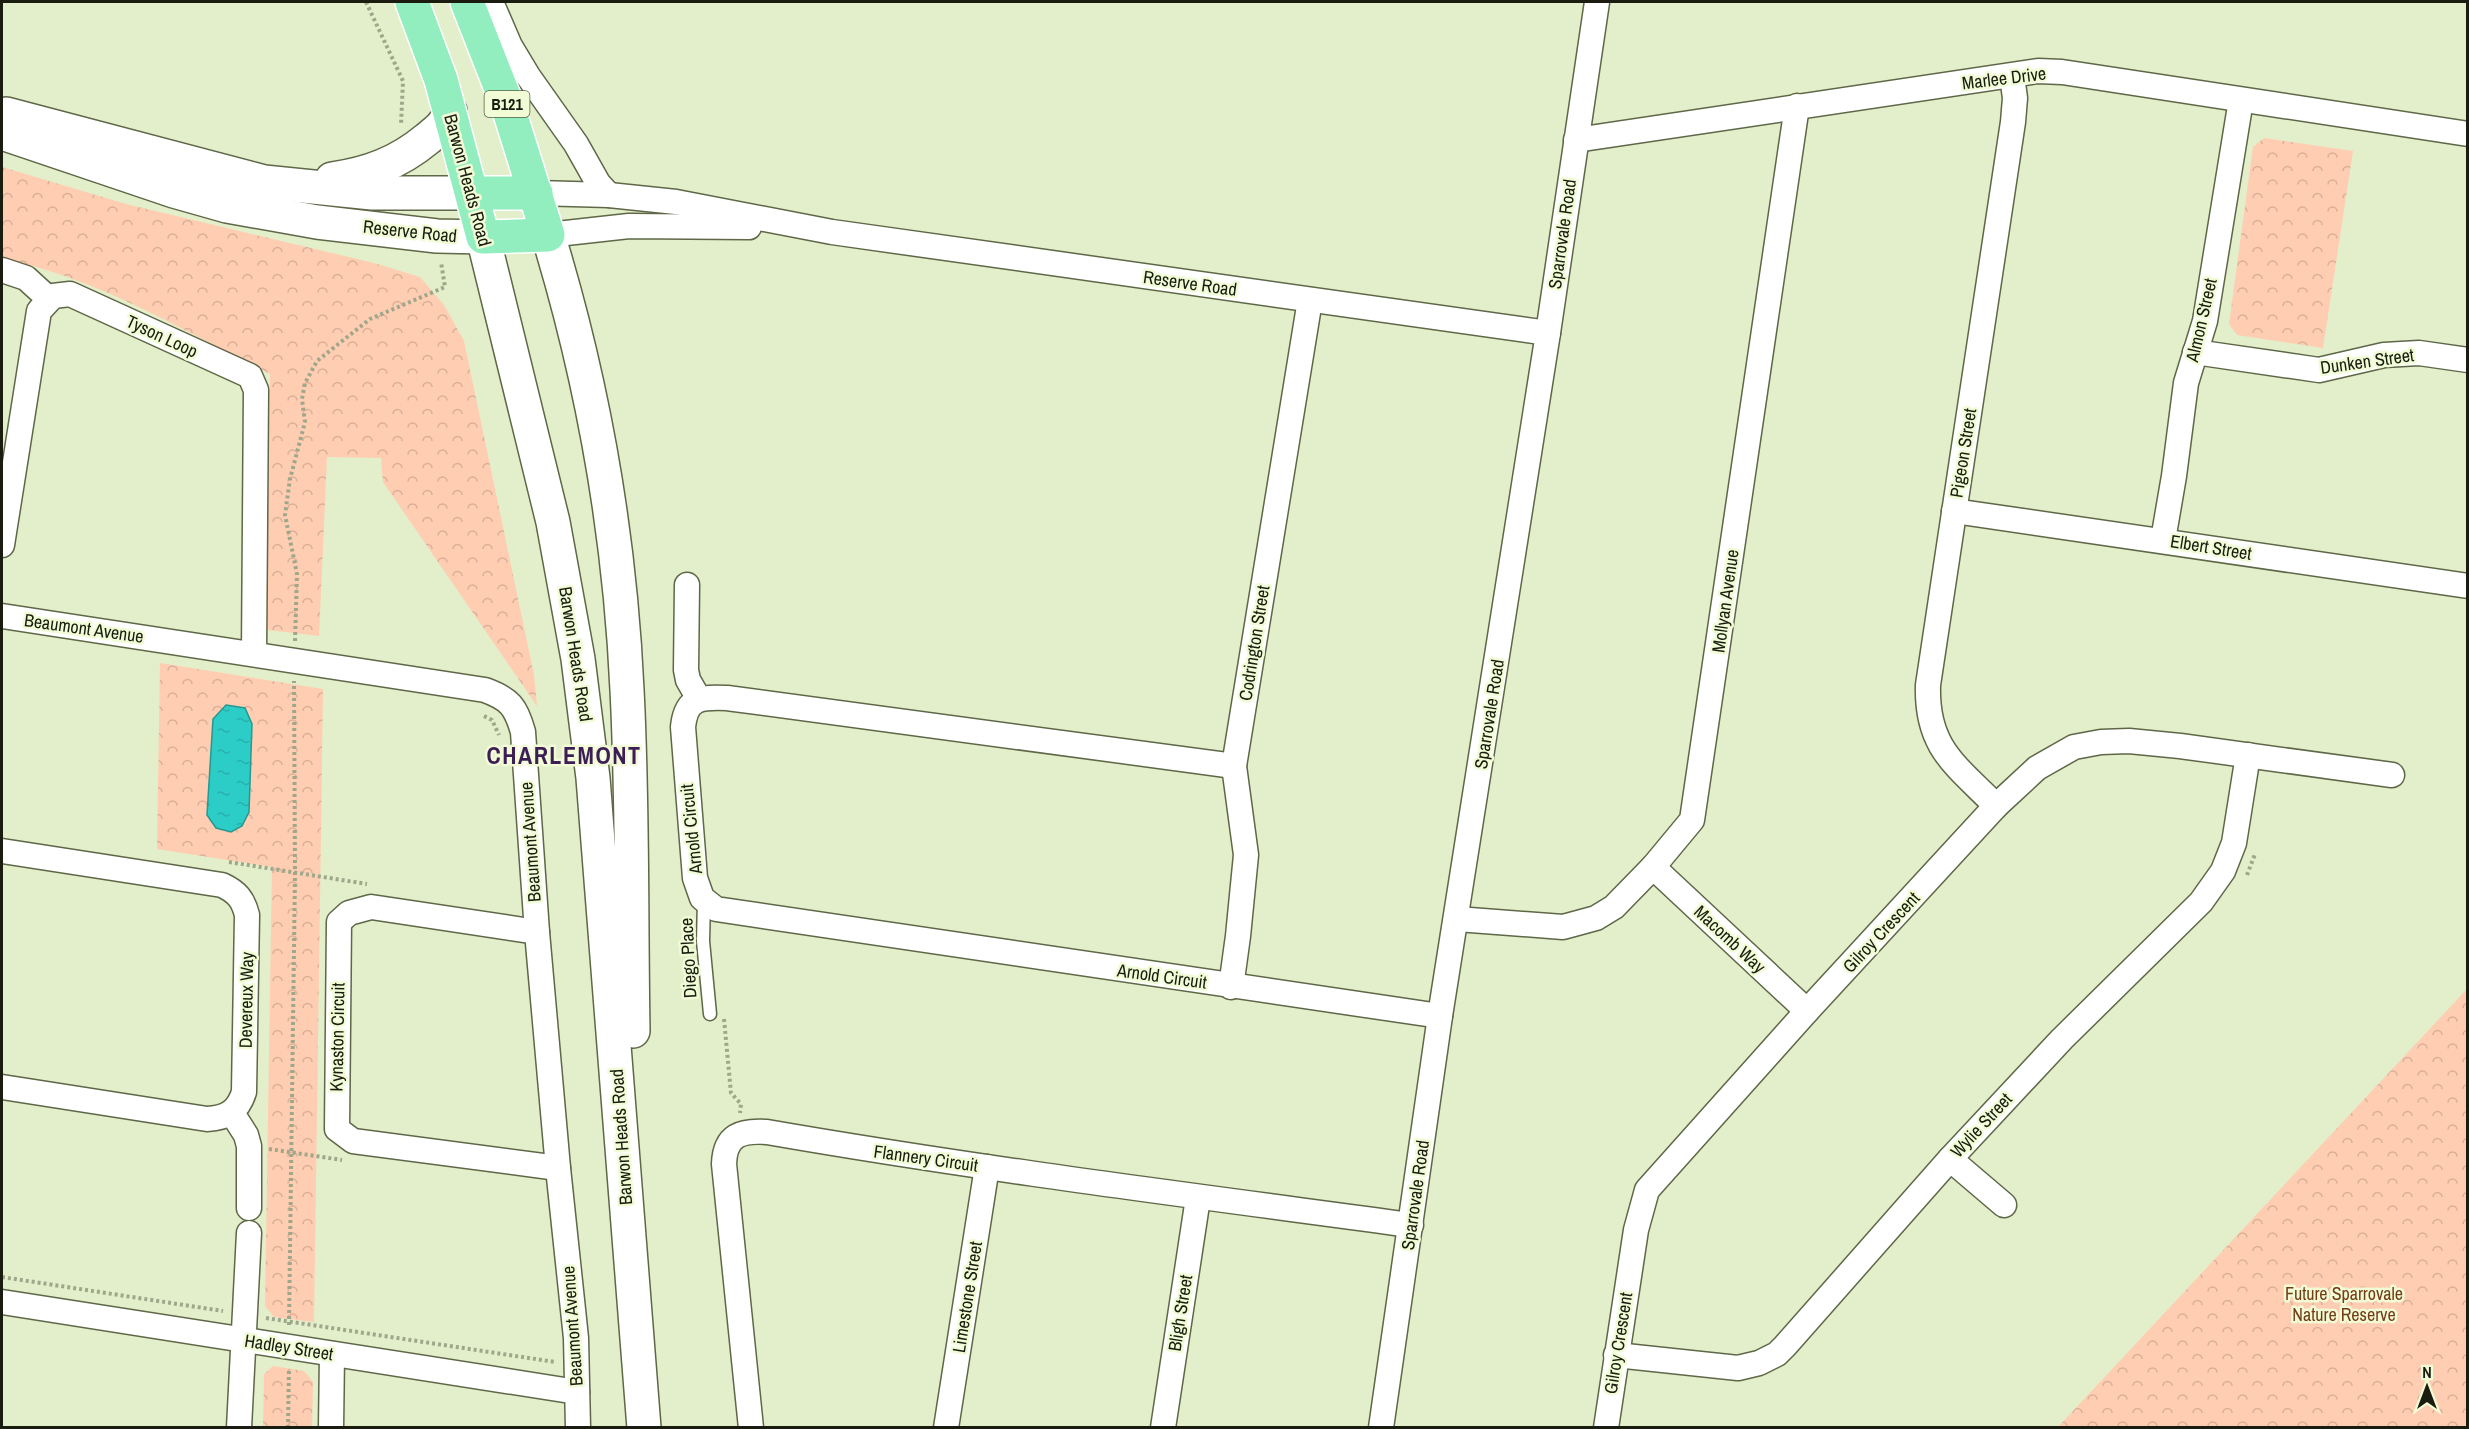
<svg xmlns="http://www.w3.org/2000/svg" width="2469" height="1429" font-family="'Archivo Narrow',sans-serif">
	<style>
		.forest { fill: url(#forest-crowns) }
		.water { fill: url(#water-ripples); stroke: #269890; stroke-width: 1.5 }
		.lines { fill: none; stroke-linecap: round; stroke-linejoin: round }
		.lane-casing { stroke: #5e6747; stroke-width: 15 }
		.street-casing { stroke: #5e6747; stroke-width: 27 }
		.secondary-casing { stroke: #5e6747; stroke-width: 36 }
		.primary-casing { stroke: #fff; stroke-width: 36 }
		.path { stroke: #9fa78b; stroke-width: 4; stroke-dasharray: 3 3; stroke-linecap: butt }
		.lane { stroke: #fff; stroke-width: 12 }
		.street { stroke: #fff; stroke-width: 24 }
		.secondary { stroke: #fff; stroke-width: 33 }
		.primary { stroke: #92eebe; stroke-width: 33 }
		.labels { text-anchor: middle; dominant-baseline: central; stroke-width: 5; stroke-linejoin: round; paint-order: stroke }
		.shield { fill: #f1fcd7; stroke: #5a5f4b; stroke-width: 1.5 }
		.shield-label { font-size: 16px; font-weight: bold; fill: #191c0f }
		.street-label { font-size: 18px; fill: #191c0f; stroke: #f1fcd7 }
		.park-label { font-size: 18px; fill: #743c15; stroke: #f1fcd7 }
		.district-label { font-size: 24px; font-weight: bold; letter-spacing: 1.5px; fill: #3c1d55; stroke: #f1fcd7 }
	</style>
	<defs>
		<pattern id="forest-crowns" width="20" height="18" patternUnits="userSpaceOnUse" patternTransform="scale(1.5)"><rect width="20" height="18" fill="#ffcdb1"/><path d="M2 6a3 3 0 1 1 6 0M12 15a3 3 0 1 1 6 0" fill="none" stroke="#daaf97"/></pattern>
		<pattern id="water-ripples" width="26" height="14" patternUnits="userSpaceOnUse" patternTransform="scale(1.5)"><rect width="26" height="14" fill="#2ccdc7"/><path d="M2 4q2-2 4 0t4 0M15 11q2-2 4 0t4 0" fill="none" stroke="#27afaa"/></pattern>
	</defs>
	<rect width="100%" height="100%" fill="#e3eeca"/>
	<g class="forest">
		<path d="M2264 138 2353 151 2323 348 2237 335 2229 324 2253 147Z"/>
		<path d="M2 167 126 204 374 263 420 277 444 305 464 341 534 675 537 706 383 482 381 458 327 457 319 636 268 630 265 620 270 374C185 332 95 276 2 259Z"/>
		<path d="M160 663 323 689 314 1322 274 1317 265 1306 272 867 157 849Z"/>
		<path d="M2467 989V1427H2058Z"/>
		<path d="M273 1366 304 1371 313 1382 312 1427H263L264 1374Z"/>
	</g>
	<path class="water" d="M226 705 245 708 252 724 249 812 242 826 231 832 216 828 207 815 213 719Z"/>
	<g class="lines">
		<defs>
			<path id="lane" d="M704 901 703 941 710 1014"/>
			<g id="street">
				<path d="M491 2 510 46 528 76 576 144 598 183 609 195"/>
				<path d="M1576 140 2038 71 2062 72 2468 134"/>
				<path d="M536 193 609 195 676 202 832 232 1548 333"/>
				<path d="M548 235 629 226 749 227"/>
				<path d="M2 270 26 278 49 299"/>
				<path d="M2195 352 2319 370 2384 355 2419 353 2468 360"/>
				<path d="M1954 511 2468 586"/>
				<path d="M2163 540 2174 476 2186 383 2205 321 2241 100"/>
				<path d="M2 545 39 311 53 296 70 294 250 376 256 390 254 653"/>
				<path d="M687 585 686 670 688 680 699 699"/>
				<path d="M2 616 485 690C510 699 516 707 523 732L537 932 558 1168 576 1338 578 1428"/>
				<path d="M1234 766 727 698C701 697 686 697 683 727L695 878 702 898 716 909 1440 1016"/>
				<path d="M1996 806C1956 765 1926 748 1928 685L2013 122 2015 98 2012 76"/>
				<path d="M2 851 222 885C237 892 243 899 247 915L244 1092C238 1111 227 1118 207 1119L2 1087"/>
				<path d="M1653 867 1807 1011"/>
				<path d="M1457 919 1563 927 1596 918 1614 907 1653 867 1692 820 1797 106"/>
				<path d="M537 932 371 907 349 913 339 922 337 1129 353 1141 558 1168"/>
				<path d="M1231 987 1238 936 1246 855 1234 766 1310 300"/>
				<path d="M232 1113 246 1135 249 1146V1208"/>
				<path d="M1950 1159 2004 1205"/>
				<path d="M2 1302 577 1392"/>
				<path d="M1616 1355 1738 1368 1759 1363 1777 1354 1785 1346 1950 1159 2062 1039 2201 902 2223 871 2234 843 2248 755"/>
				<path d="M239 1428 249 1233"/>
				<path d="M331 1428 332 1354"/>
				<path d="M751 1428 724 1164C725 1135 741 1130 767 1132 980 1169 1196 1196 1411 1225"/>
				<path d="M946 1428 987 1167"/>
				<path d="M1163 1428 1198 1198"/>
				<path d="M1381 1428 1440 1016 1548 333 1597 2"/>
				<path d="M1606 1428 1636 1230 1647 1190 1807 1011 1996 806 2037 768 2074 747 2101 742 2129 741 2180 746 2392 775"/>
			</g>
			<g id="secondary">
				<path d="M6 114 264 182 372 193H473"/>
				<path d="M2 133 174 191 227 206 317 222 437 236 483 237 553 522 578 659 593 778 644 1428"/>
				<path d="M332 179C368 174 398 163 427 139 437 131 447 124 450 111"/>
				<path d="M548 235C593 382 620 537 627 690 633 804 631 918 633 1031"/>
			</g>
			<g id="primary">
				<path d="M412 2 441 80 483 237 548 235 507 104 467 2"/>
				<path d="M473 193H536"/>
			</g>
		</defs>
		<use href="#lane" class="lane-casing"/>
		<use href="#street" class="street-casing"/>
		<use href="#secondary" class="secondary-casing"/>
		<use href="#primary" class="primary-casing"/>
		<g class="path">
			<path d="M366 2 403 81 401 125"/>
			<path d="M295 641 297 574 285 515 290 479 305 422 302 399 305 383 317 361 370 319 445 287 441 262"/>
			<path d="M484 716 492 720 499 735"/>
			<path d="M229 862 367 884"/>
			<path d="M2247 875 2255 854"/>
			<path d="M724 1019 731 1093 741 1104 740 1113"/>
			<path d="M269 1149 342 1160"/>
			<path d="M2 1277 223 1311"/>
			<path d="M266 1318 555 1362"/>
			<path d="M289 1325 295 873 294 681"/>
			<path d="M288 1428 289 1368"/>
		</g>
		<use href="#lane" class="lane"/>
		<use href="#street" class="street"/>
		<use href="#secondary" class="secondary"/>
		<use href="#primary" class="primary"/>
	</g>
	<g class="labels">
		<rect class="shield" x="484.5" y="91" width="45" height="26" rx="4.5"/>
		<g class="shield-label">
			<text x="507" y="104">B121</text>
		</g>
		<g class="street-label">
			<text transform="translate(2004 78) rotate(-7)">Marlee Drive</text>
			<text transform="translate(468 180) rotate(75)">Barwon Heads Road</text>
			<text transform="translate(410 231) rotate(6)">Reserve Road</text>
			<text transform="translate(1562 234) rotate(-82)">Sparrovale Road</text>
			<text transform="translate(1190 283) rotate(8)">Reserve Road</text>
			<text transform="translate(2201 320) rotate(-77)">Almon Street</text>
			<text transform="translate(162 336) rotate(25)">Tyson Loop</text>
			<text transform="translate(2367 361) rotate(-8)">Dunken Street</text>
			<text transform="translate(1963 453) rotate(-81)">Pigeon Street</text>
			<text transform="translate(2211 547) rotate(9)">Elbert Street</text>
			<text transform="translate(1725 601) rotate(-82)">Mollyan Avenue</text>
			<text transform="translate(84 628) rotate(8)">Beaumont Avenue</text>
			<text transform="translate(1254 643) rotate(-81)">Codrington Street</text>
			<text transform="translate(576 654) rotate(81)">Barwon Heads Road</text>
			<text transform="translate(1489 714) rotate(-81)">Sparrovale Road</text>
			<text transform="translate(691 829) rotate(-96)">Arnold Circuit</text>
			<text transform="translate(530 842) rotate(-94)">Beaumont Avenue</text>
			<text transform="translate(1881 932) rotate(-47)">Gilroy Crescent</text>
			<text transform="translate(1730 939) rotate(43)">Macomb Way</text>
			<text transform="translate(688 958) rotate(-93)">Diego Place</text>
			<text transform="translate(1162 976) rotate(8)">Arnold Circuit</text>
			<text transform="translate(246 1000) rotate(-89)">Devereux Way</text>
			<text transform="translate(337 1037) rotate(-89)">Kynaston Circuit</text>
			<text transform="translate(1981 1125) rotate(-47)">Wylie Street</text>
			<text transform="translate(621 1137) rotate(-94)">Barwon Heads Road</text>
			<text transform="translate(926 1158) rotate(8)">Flannery Circuit</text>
			<text transform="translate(1415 1195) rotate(-82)">Sparrovale Road</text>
			<text transform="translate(967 1297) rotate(-81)">Limestone Street</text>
			<text transform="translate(1180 1313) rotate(-81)">Bligh Street</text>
			<text transform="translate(572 1326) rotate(-94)">Beaumont Avenue</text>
			<text transform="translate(1618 1343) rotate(-81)">Gilroy Crescent</text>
			<text transform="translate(289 1347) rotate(9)">Hadley Street</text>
		</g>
		<g class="park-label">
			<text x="2344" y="1293">Future Sparrovale<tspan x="2344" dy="21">Nature Reserve</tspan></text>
		</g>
		<g class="district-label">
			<text x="564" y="755">CHARLEMONT</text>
		</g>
	</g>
	<rect width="2469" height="1429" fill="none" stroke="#191c0f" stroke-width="6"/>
	<g transform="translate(2427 1387)" stroke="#f1fcd7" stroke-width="4.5" paint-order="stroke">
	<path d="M0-4.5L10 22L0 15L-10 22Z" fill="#191c0f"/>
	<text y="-9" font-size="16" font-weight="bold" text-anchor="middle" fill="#191c0f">N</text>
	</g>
</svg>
